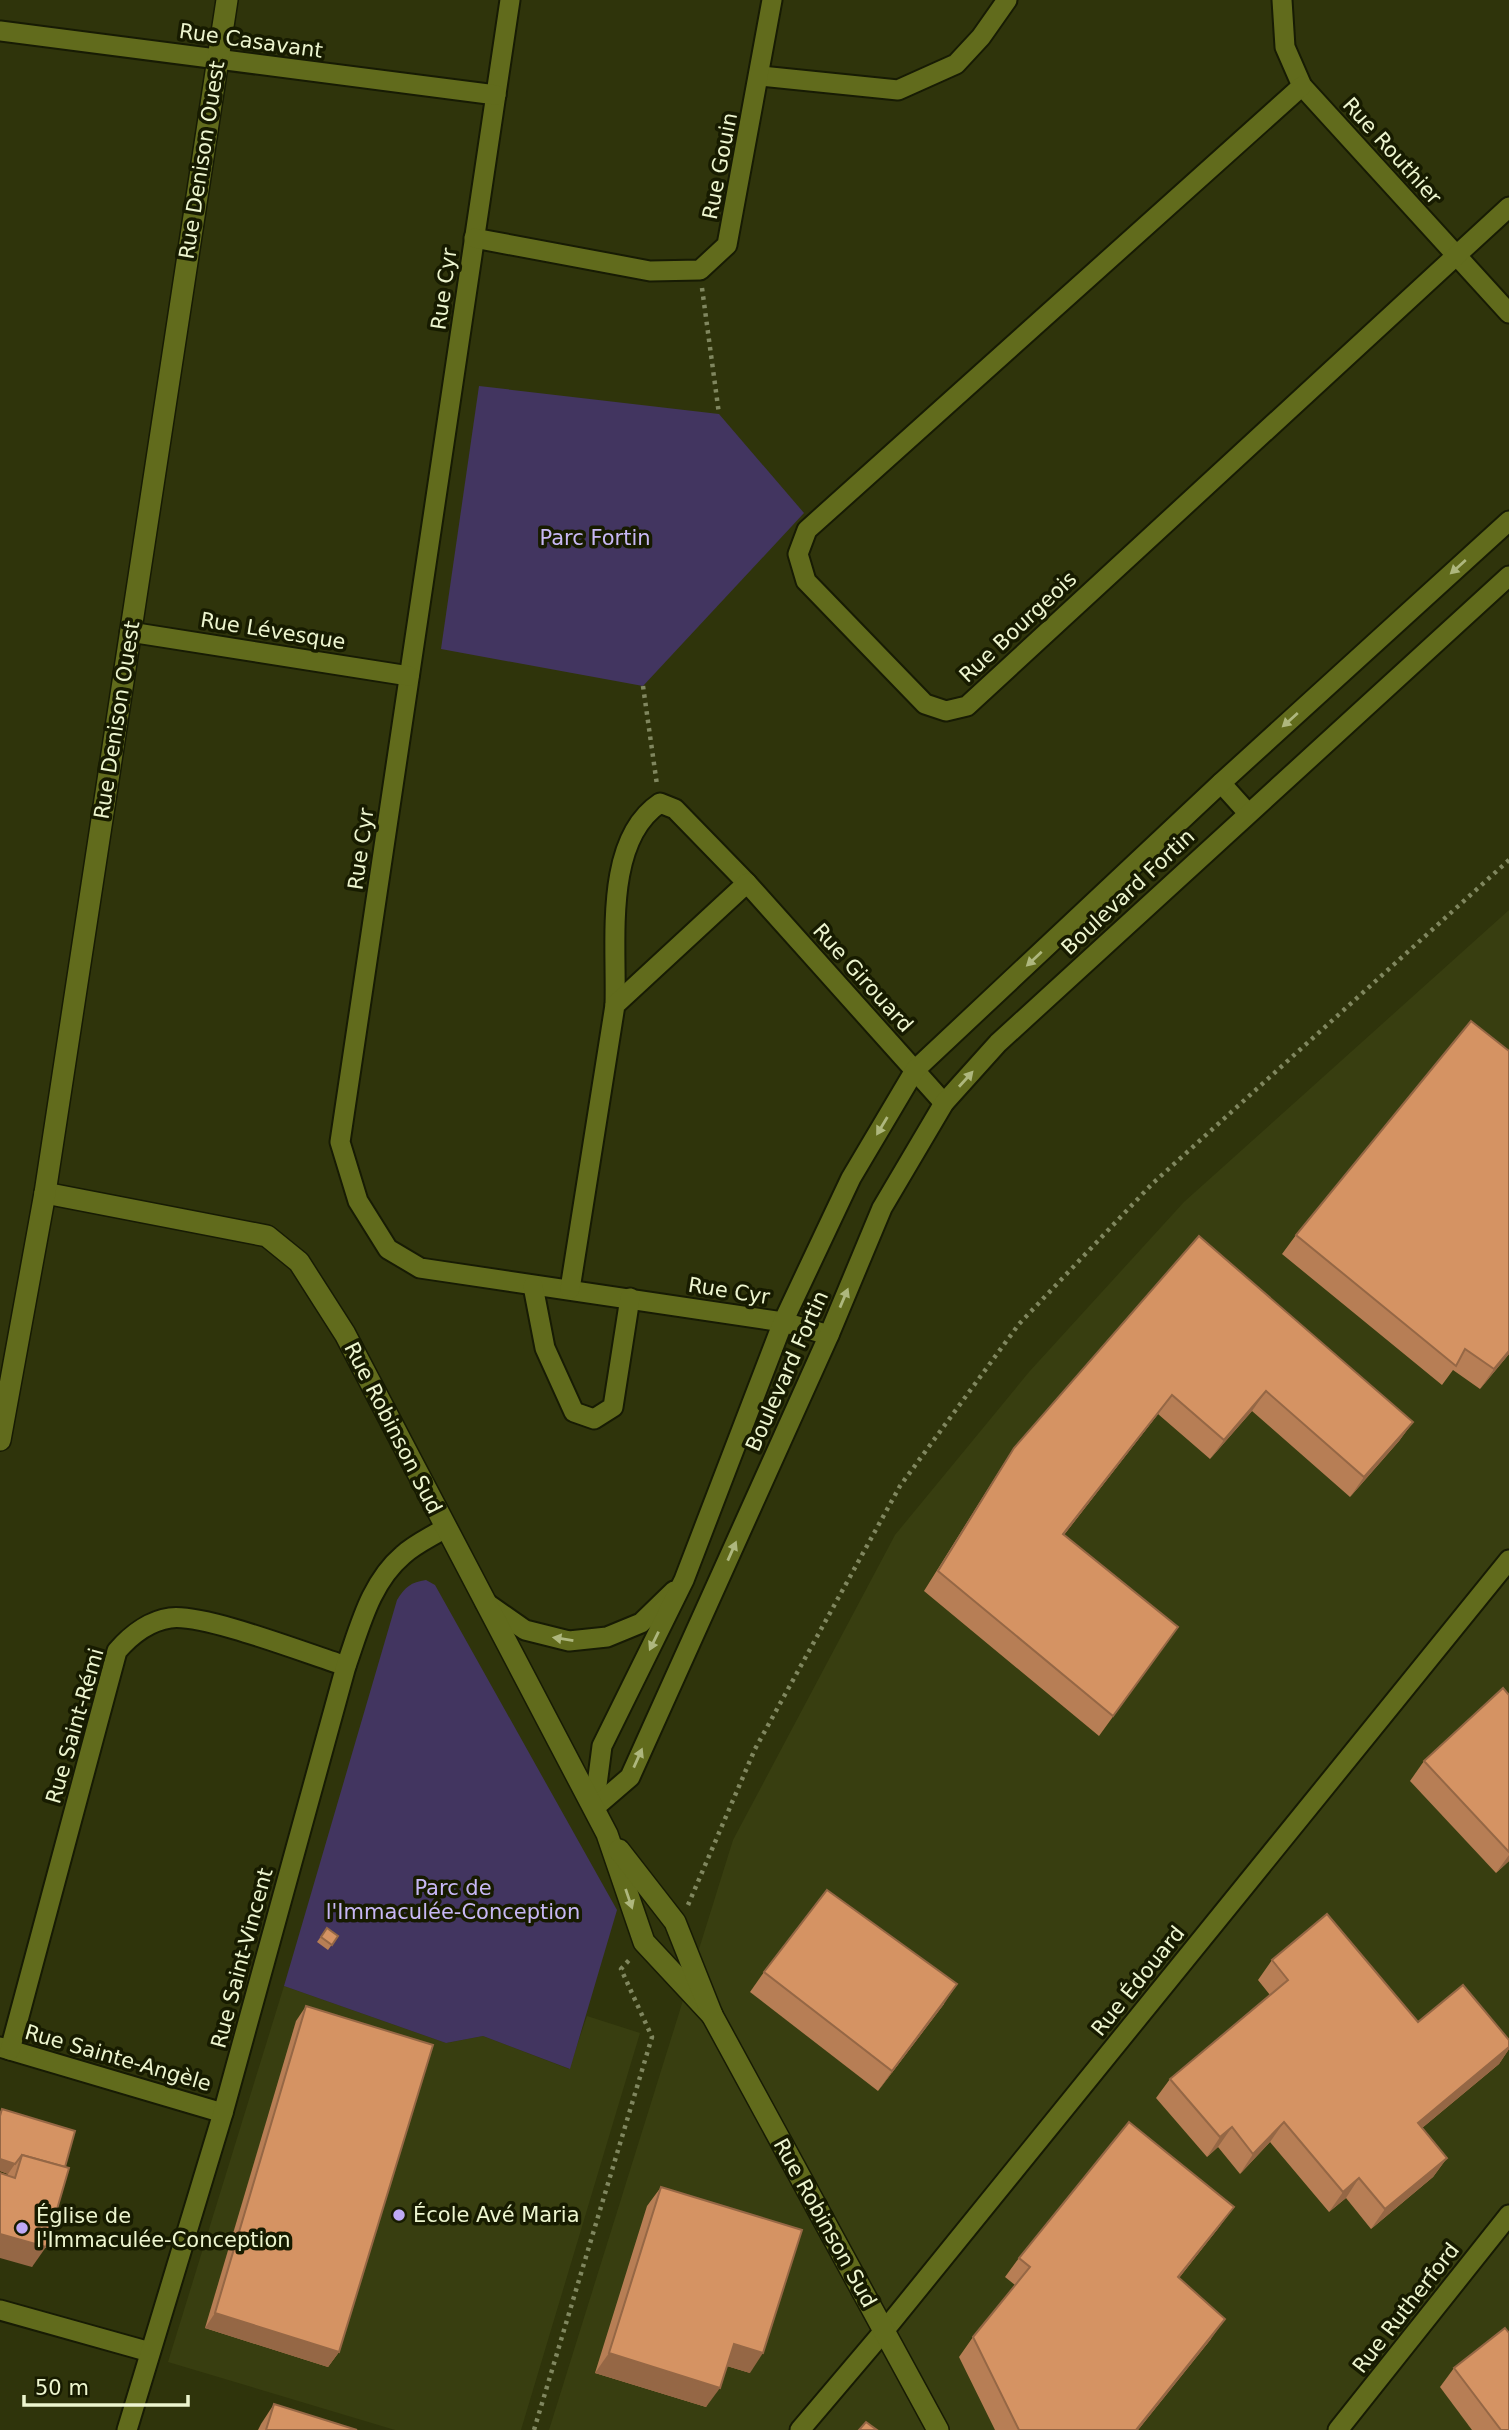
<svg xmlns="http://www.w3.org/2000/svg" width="1509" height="2430" font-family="'DejaVu Sans',sans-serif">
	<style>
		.built { fill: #383e10 }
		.green { fill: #423560 }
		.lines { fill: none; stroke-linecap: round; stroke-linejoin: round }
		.minor-casing { stroke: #171b04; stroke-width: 23 }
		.tertiary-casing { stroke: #171b04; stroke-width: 24 }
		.path { stroke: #80875f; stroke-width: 4.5; stroke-dasharray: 3.5 5; stroke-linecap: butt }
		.minor { stroke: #616b1c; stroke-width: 19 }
		.tertiary { stroke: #616b1c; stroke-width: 21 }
		.wall { fill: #b77e55 }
		.shaded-wall { fill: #956745 }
		.building { fill: #d59363; stroke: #956745; stroke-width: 2 }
		.oneway { fill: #aeb77e }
		.poi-dot { fill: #bea9f5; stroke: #171b00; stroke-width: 2.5 }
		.labels { text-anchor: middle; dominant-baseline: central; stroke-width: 7; stroke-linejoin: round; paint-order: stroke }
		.street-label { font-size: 21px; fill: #edf5cf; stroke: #171b00 }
		.park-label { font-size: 21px; fill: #c8b8f5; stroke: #171b00 }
		.poi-label { font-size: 21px; fill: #edf5cf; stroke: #171b00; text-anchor: start }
	</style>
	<rect width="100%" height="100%" fill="#2f340b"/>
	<g class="built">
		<path d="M1509 910V2430H549L733 1840 895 1535 1029 1372 1184 1202Z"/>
		<path d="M284 1986 446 2043 483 2036 569 2069 587 2016 640 2033 521 2430H395L168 2362Z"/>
	</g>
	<g class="green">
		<path d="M479 386 719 414 804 513 643 686 441 649Z"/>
		<path d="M426 1580 435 1585 617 1910 570 2069 483 2036 446 2043 284 1986 397 1600C405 1587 411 1582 426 1580Z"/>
	</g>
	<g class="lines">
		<defs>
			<g id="minor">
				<path d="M510 0 340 1142 358 1201 388 1249 420 1268 783 1322 829 1335"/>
				<path d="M1282 0 1285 47 1302 86 1509 313"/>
				<path d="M0 31 496 95"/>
				<path d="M761 76 898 90 956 64 981 37 1007 0"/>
				<path d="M1302 86 807 530 798 554 806 581 925 704 946 711 967 706 1509 207"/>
				<path d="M474 238 650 271 700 270 727 245 772 0"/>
				<path d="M130 632 409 676"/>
				<path d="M1221 783 1248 813"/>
				<path d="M615 1005C617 943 603 841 660 803L675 809 747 883"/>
				<path d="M533 1286 545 1348 574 1412 594 1419 613 1407 630 1298"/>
				<path d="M570 1289 615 1005 747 883 944 1103"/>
				<path d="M485 1602 525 1630 569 1641 607 1637 641 1623 674 1591"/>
				<path d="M594 1808 602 1746 684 1580 783 1322 851 1178 915 1070 1221 783 1509 521"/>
				<path d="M594 1808 630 1777 829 1335 882 1208 944 1103 998 1043 1509 576"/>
				<path d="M0 2047 223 2113"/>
				<path d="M10 2050 117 1651C130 1636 149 1621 170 1618 203 1613 308 1654 346 1666"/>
				<path d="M0 2310 150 2352"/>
				<path d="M127 2430 223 2113 346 1666C360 1627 370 1583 403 1555 415 1544 431 1537 445 1528"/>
				<path d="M800 2430 884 2331 1509 1560"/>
				<path d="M1338 2430 1509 2215"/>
			</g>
			<g id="tertiary">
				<path d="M45 1193 267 1236 299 1262 345 1334 607 1834 644 1942 712 2015"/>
				<path d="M0 1440 45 1193 227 0"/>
				<path d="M619 1850 675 1922 712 2015 938 2430"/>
			</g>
		</defs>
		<use href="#minor" class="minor-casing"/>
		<use href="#tertiary" class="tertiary-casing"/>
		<g class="path">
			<path d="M702 288 719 414"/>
			<path d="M643 686 657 785"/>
			<path d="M688 1905 755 1749 900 1486 1019 1324 1152 1184 1509 860"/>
			<path d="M534 2430 652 2037 621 1969 631 1958"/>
		</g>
		<use href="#minor" class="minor"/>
		<use href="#tertiary" class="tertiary"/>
	</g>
	<g class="wall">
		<path d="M1509 1051V1354L1480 1389 1453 1370 1442 1385 1282 1254 1296 1235Z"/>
		<path d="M1199 1236 1413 1422 1399 1441 1350 1497 1252 1411 1210 1459 1158 1414 1064 1535 1178 1627 1099 1736 924 1591 1001 1468 1014 1448Z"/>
		<path d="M1509 1695V1861L1496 1873 1410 1781 1424 1761Z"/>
		<path d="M327 1928 338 1936 328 1950 317 1942Z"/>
		<path d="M1272 1960 1418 2022 1509 2040V2049L1499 2064 1422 2128 1447 2158 1433 2177 1371 2229 1346 2198 1329 2212 1270 2142 1240 2174 1218 2147 1207 2157 1156 2098 1170 2079 1270 1995 1258 1980Z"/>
		<path d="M764 1972 944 2004 878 2091 750 1992Z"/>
		<path d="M306 2006 339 2352 328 2367 205 2328 296 2021Z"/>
		<path d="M2 2109 75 2131 32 2267 7 2175 8 2174 0 2171V2112Z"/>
		<path d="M661 2187 750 2373 727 2366 706 2407 595 2373 647 2206Z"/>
		<path d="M1220 2226 1179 2278 1211 2339 1138 2430H995L959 2357 973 2337 1015 2285 1005 2277 1019 2258Z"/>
		<path d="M1454 2368 1509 2430H1472L1440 2387Z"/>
		<path d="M274 2404 357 2430H258L261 2424Z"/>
	</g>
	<g class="shaded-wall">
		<path d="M1509 1351V1354L1480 1389 1494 1369Z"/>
		<path d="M1266 1391 1252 1411 1210 1459 1224 1440Z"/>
		<path d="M1172 1395 1158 1414 1049 1554 1063 1534Z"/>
		<path d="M1413 1422 1399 1441 1350 1497 1364 1477Z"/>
		<path d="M1509 1855V1861L1496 1873Z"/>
		<path d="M957 1984 944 2004 878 2091 892 2071Z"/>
		<path d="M1509 2047V2049L1499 2064 1404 2143 1418 2123Z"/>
		<path d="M1284 2122 1270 2142 1240 2174 1253 2154Z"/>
		<path d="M1232 2127 1218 2147 1207 2157 1220 2137Z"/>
		<path d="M1447 2158 1433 2177 1371 2229 1385 2209Z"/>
		<path d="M0 2159 15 2164 8 2174 0 2171Z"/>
		<path d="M1359 2178 1346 2198 1329 2212 1343 2192Z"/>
		<path d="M1234 2207 1220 2226 1164 2297 1178 2277Z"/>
		<path d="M0 2234 46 2247 32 2267 0 2258Z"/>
		<path d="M215 2313 339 2352 328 2367 205 2328Z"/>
		<path d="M1225 2319 1211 2339 1138 2430H1136Z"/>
		<path d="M734 2344 763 2353 750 2373 720 2364Z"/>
		<path d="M609 2353 720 2388 706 2407 595 2373Z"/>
	</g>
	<g class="building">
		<path d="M1471 1021 1509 1051V1351L1494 1369 1465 1349 1456 1366 1296 1235Z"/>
		<path d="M1199 1236 1413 1422 1364 1477 1266 1391 1224 1440 1172 1395 1063 1534 1178 1627 1113 1716 938 1571 1014 1448Z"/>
		<path d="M1503 1688 1509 1695V1852L1424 1761Z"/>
		<path d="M827 1890 957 1984 892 2071 764 1972Z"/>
		<path d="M1327 1914 1418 2022 1463 1985 1509 2040V2047L1418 2123 1447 2158 1385 2209 1359 2178 1343 2192 1284 2122 1253 2154 1232 2127 1220 2137 1170 2079 1288 1980 1272 1960Z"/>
		<path d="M327 1928 338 1936 332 1945 321 1937Z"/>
		<path d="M306 2006 433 2045 339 2352 215 2313Z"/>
		<path d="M2 2109 75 2131 65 2167 22 2155 15 2164 0 2159V2116Z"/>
		<path d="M1129 2122 1234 2207 1178 2277 1225 2319 1136 2430H1019L973 2337 1030 2267 1019 2258Z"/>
		<path d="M22 2155 69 2168 46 2247 0 2234V2173L15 2178Z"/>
		<path d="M661 2187 802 2230 763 2353 734 2344 720 2388 609 2353Z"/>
		<path d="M1505 2328 1509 2333V2430H1501L1454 2368Z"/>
		<path d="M274 2404 357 2430H266Z"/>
		<path d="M866 2422 877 2430H859Z"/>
	</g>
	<defs><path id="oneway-solid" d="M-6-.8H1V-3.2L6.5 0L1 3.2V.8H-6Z" transform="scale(1.75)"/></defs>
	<g class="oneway">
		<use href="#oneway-solid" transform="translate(1458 567) rotate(138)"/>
		<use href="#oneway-solid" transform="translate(1290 720) rotate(138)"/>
		<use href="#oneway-solid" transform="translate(1034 959) rotate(137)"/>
		<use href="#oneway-solid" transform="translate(966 1079) rotate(-48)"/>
		<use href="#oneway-solid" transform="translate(882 1126) rotate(121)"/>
		<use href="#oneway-solid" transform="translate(844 1298) rotate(-67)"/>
		<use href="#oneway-solid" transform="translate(732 1551) rotate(-66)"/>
		<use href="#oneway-solid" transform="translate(563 1639) rotate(-171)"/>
		<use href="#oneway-solid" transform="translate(654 1641) rotate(116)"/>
		<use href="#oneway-solid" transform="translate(638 1758) rotate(-66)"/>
		<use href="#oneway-solid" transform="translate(629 1899) rotate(71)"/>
	</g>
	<g class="poi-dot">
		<circle cx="399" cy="2215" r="7"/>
		<circle cx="22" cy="2228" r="7"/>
	</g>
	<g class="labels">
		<g class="street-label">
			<text transform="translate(251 41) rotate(8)">Rue Casavant</text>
			<text transform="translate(1392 151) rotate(48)">Rue Routhier</text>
			<text transform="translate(202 160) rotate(-81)">Rue Denison Ouest</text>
			<text transform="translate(720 166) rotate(-79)">Rue Gouin</text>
			<text transform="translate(444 289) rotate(-82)">Rue Cyr</text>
			<text transform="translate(1018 627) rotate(-43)">Rue Bourgeois</text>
			<text transform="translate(273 631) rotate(9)">Rue Lévesque</text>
			<text transform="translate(117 720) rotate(-81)">Rue Denison Ouest</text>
			<text transform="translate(361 849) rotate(-82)">Rue Cyr</text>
			<text transform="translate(1128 892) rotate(-43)">Boulevard Fortin</text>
			<text transform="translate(863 978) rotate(48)">Rue Girouard</text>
			<text transform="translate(729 1291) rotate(9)">Rue Cyr</text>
			<text transform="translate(787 1371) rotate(-66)">Boulevard Fortin</text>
			<text transform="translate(393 1428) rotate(63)">Rue Robinson Sud</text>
			<text transform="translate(75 1726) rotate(-74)">Rue Saint-Rémi</text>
			<text transform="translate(242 1958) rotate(-75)">Rue Saint-Vincent</text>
			<text transform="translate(1138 1981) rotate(-51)">Rue Édouard</text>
			<text transform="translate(118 2058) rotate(16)">Rue Sainte-Angèle</text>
			<text transform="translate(825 2223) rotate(61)">Rue Robinson Sud</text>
			<text transform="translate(1406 2308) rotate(-52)">Rue Rutherford</text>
		</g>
		<g class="park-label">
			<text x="595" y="538">Parc Fortin</text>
			<text x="453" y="1888">Parc de<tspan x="453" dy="24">l'Immaculée-Conception</tspan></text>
		</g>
		<g class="poi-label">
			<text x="413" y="2215">École Avé Maria</text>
			<text x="36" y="2216">Église de<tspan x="36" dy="24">l'Immaculée-Conception</tspan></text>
		</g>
	</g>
	<path d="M24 2395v10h164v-10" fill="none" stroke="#edf5cf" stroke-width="3.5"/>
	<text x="35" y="2395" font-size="21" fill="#edf5cf" stroke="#171b00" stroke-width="5" paint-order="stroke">50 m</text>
</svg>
